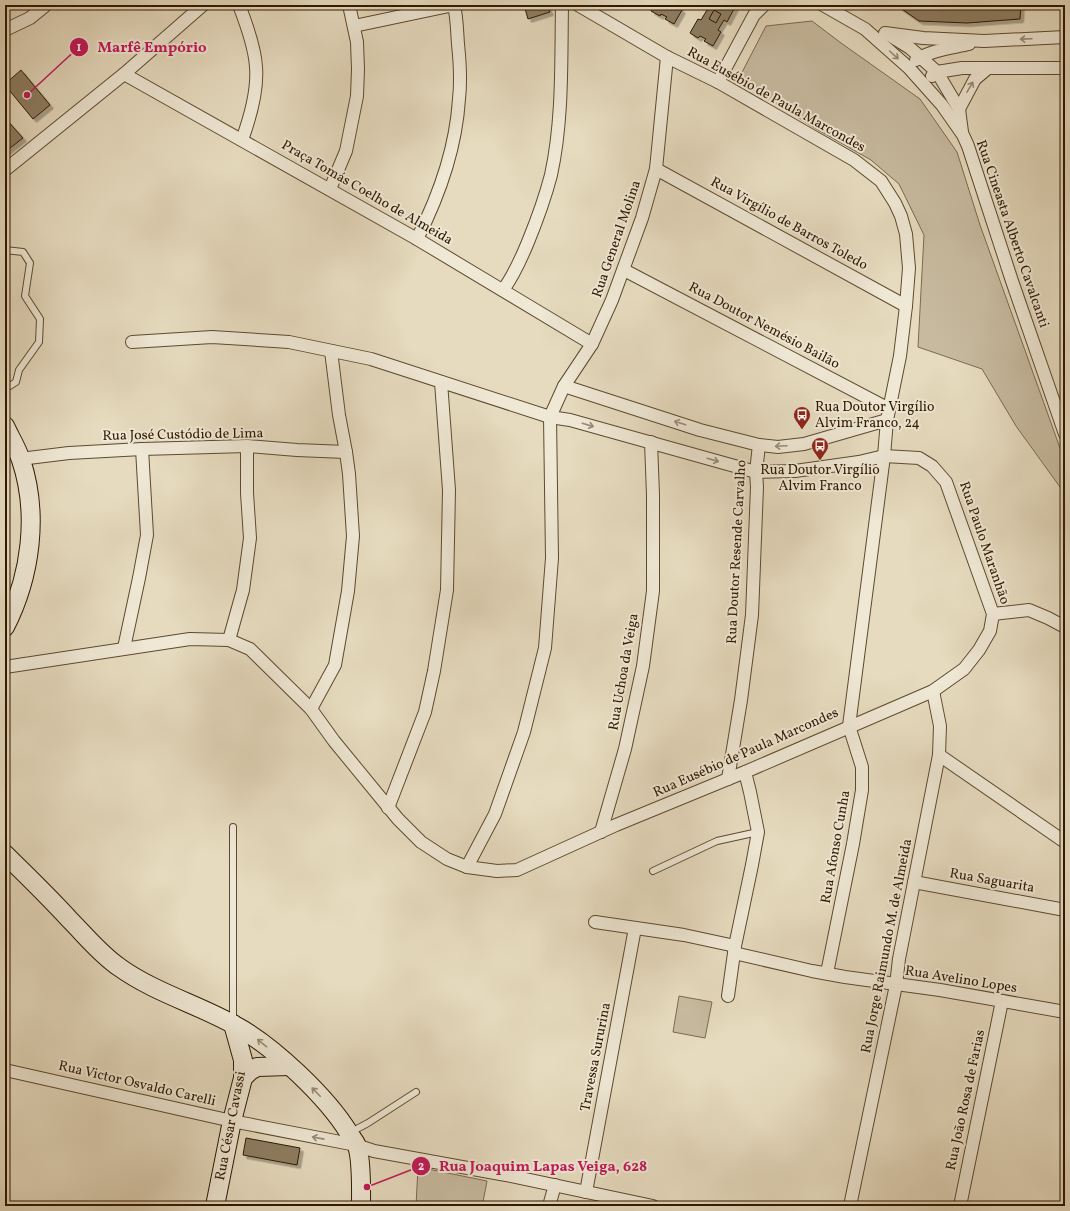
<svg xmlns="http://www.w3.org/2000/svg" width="1070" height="1211" font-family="Vollkorn,serif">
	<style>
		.green { fill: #c7ba9f; stroke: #7b6a50 }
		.building { fill: #8e7e63; stroke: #2f1900; filter: url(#shadow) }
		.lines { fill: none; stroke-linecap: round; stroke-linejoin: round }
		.service-casing { stroke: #5d4a30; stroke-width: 8 }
		.minor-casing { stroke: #5d4a30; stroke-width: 14 }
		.secondary-casing { stroke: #2f1900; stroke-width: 20 }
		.service { stroke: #efe8d5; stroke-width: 6 }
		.minor { stroke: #efe8d5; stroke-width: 12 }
		.secondary { stroke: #efe8d5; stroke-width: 18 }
		.oneway { stroke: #998b75 }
		.labels { text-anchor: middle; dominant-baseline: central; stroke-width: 4; stroke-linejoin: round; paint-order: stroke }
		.street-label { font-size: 14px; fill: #2f1900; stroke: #efe8d5 }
		.poi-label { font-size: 14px; fill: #2f1900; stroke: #efe8d5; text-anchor: start }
		.leader { fill: none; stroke: #c2185b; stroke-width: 1.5 }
		.callout-dot { fill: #c2185b; stroke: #efe8d5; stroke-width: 1.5 }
		.mark-label { font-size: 12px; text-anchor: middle; font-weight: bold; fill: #fff }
		.callout-label { font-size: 15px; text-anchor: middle; font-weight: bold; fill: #c2185b; stroke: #efe8d5; stroke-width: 4; stroke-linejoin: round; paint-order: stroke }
	</style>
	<defs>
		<filter id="shadow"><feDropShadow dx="3.5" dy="3.5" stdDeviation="0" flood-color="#0004"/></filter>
	</defs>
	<rect width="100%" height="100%" fill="#e6dbbf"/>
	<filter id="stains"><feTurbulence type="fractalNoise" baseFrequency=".005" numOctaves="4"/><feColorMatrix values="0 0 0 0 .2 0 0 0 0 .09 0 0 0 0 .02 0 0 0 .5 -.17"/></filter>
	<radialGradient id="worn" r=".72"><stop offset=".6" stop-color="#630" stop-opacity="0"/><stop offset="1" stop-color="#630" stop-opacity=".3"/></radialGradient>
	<g class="green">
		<path d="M812 21 841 43 920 99 957 152 980 225 1065 462V494L1016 426 982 369 918 347 924 235 899 184 871 160 818 130 738 80 766 26Z"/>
		<path d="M679 996 712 1002 705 1038 673 1032Z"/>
		<path d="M418 1167 487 1181 483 1202 498 1205V1206H416Z"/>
	</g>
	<g class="building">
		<path d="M524 5H547L550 12 528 19Z"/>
		<path d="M654 5H681L679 8 682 10 674 24 665 19 667 17 661 14 660 16 651 11Z"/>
		<path d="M706 5H732L735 7 727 22 724 20 718 30 721 32 713 46 704 41 706 39 700 36 698 38 690 33 698 19 701 20 707 10 704 9Z"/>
		<path d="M896 5H1021L1020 19 967 23 919 21Z"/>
		<path d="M714 10 721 14 716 23 709 19Z"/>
		<path d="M21 70 50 105 33 119 5 85V84Z"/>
		<path d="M5 118 23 138 5 152Z"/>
		<path d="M246 1138 300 1148 297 1165 243 1155Z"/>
	</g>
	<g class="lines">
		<defs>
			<g id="service">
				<path d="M5 250 23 252 30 263 25 296 40 319 39 342 19 370 16 382 5 389"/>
				<path d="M653 871 717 841 758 832"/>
				<path d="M233 1020V827"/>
				<path d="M351 1132 368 1123 416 1092"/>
			</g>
			<g id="minor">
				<path d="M239 5C246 23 255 48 256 67 258 91 250 118 242 140"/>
				<path d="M578 5 667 57 718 82 854 160 881 181 895 203 901 216 906 234 909 268 906 306 900 356 887 420 884 456 849 726 862 767V790L853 844 827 973"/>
				<path d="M823 5 865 29 909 68 942 105 963 135 968 146 1012 281 1065 434"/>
				<path d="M354 26 454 5C457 18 457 31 458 44 460 63 461 81 459 99 456 147 439 196 417 239"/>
				<path d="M5 30 30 18 46 5"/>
				<path d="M885 33 923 38 984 41 1065 37"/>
				<path d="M889 35 910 48 937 72 959 109 962 132"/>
				<path d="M916 60C931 50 952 48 969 44"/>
				<path d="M124 74 417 239 592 344"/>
				<path d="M932 76 937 72 962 68H1065"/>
				<path d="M718 82 754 15 764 5"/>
				<path d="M959 109 975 79 987 69"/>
				<path d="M656 169 906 306"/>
				<path d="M5 170 124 74 203 5"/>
				<path d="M330 189 346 151 357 96 358 69 357 42 349 5"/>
				<path d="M624 270 889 409"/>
				<path d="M503 290C514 275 521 259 528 242 537 220 545 198 551 175 563 120 561 62 562 5"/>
				<path d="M564 386 700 430 759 445 778 447 804 444 887 420"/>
				<path d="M20 459 69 453 142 449 247 446 297 450 346 452"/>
				<path d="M993 614 1029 610 1048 618 1065 627"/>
				<path d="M229 640 243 590 250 538 247 493V446"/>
				<path d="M124 648 139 578 147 535 142 449"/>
				<path d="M5 667 190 639 229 640 250 649 311 709 334 741 398 819 421 842 447 859 467 867 497 871 517 870 616 825 745 772 933 691 964 669 979 650 990 631 993 614 946 482 932 466 919 458 884 456 859 462 795 471 756 472 570 420 550 417 371 359 289 342 212 337 132 342"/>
				<path d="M311 709 335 665 348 591 353 536 349 474 346 452 339 415 331 351"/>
				<path d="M939 755 1065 842"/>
				<path d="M728 779 741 700 752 615 757 487 756 472 759 445"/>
				<path d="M388 808 425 712 434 671 447 590 449 490 441 382"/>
				<path d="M601 832 625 749 643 666 653 591V495L651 442"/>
				<path d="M467 867 495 814 524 732 545 648 552 558 550 417 564 386 592 344 612 300 642 218 656 169 667 57"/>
				<path d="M914 882 1065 910"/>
				<path d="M595 922 684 935 735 946"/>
				<path d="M734 953 812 971 845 977 940 990 1065 1012"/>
				<path d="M728 996 735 946 752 865 758 832 750 792 745 772"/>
				<path d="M5 1070 232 1121 356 1145 374 1151 506 1175 653 1206"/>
				<path d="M586 1192 635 928"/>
				<path d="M549 1206 555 1185"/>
				<path d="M850 1206 896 985 899 959 939 755 940 726 933 691"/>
				<path d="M960 1206 1002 1001"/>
			</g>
			<g id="secondary">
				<path d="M5 426C10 437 17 448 21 460 39 514 31 576 5 627"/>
				<path d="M5 854C26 875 48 896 69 919 85 935 100 954 119 967 155 993 200 1005 238 1027 274 1047 327 1097 349 1133 351 1137 355 1141 357 1146 362 1160 361 1190 361 1206"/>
				<path d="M243 1078 250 1071 257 1067 289 1066"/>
				<path d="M215 1206 232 1121 243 1078V1060L233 1024"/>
			</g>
		</defs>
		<use href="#service" class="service-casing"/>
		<use href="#minor" class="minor-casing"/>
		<use href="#secondary" class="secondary-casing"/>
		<use href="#service" class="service"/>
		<use href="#minor" class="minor"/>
		<use href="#secondary" class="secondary"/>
	</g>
	<defs><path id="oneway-shaft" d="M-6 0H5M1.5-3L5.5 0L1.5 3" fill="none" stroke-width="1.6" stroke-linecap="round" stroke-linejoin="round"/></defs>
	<g class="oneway">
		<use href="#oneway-shaft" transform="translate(1026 39) rotate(178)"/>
		<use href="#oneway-shaft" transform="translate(894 55) rotate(42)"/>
		<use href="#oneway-shaft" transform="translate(970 87) rotate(-60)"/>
		<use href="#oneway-shaft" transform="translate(680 423) rotate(-162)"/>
		<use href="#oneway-shaft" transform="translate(588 425) rotate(16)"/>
		<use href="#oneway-shaft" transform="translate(781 446) rotate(177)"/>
		<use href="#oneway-shaft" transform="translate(713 460) rotate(16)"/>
		<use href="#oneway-shaft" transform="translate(262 1043) rotate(-141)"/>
		<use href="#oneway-shaft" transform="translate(316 1092) rotate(-134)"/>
		<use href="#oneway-shaft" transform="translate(318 1138) rotate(-169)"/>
	</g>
	<defs>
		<symbol id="bus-pin" viewBox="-11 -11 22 30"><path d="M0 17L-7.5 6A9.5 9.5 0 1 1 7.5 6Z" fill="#8f2418" stroke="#efe8d5"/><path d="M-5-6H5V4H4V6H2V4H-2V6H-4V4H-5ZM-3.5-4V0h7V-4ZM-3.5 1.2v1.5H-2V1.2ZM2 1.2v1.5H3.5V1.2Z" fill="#fff"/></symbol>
	</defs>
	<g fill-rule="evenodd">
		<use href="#bus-pin" x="792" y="405" width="20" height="27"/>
		<use href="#bus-pin" x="810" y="436" width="20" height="27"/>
	</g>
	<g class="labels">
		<g class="street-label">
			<text transform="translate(776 100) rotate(29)">Rua Eusébio de Paula Marcondes</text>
			<text transform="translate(367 193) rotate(30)">Praça Tomás Coelho de Almeida</text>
			<text transform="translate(789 224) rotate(29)">Rua Virgílio de Barros Toledo</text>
			<text transform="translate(1012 234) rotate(71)">Rua Cineasta Alberto Cavalcanti</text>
			<text transform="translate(617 239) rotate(-71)">Rua General Molina</text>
			<text transform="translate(764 326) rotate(28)">Rua Doutor Nemésio Bailão</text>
			<text transform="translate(183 435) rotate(-1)">Rua José Custódio de Lima</text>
			<text transform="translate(984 543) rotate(71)">Rua Paulo Maranhão</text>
			<text transform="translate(737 552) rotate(-87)">Rua Doutor Resende Carvalho</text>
			<text transform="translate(624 672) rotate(-80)">Rua Uchoa da Veiga</text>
			<text transform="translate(746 753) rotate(-24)">Rua Eusébio de Paula Marcondes</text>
			<text transform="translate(836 847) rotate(-80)">Rua Afonso Cunha</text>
			<text transform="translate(992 881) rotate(10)">Rua Saguarita</text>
			<text transform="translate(887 946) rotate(-79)">Rua Jorge Raimundo M. de Almeida</text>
			<text transform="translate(961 980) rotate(9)">Rua Avelino Lopes</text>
			<text transform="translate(596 1057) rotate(-79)">Travessa Sururina</text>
			<text transform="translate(137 1084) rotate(13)">Rua Victor Osvaldo Carelli</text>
			<text transform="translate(966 1100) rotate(-78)">Rua João Rosa de Farias</text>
			<text transform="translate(231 1126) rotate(-79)">Rua César Cavassi</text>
		</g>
		<g class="poi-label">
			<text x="815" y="407">Rua Doutor Virgílio<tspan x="815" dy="16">Alvim Franco, 24</tspan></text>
			<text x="820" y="470" text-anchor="middle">Rua Doutor Virgílio<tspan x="820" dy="16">Alvim Franco</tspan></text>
		</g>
	</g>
	<path class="leader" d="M27 95L79 47M367 1187L421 1166"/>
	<g class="callout-dot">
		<circle cx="27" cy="95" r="4"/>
		<circle cx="367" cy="1187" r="4"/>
		<circle cx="79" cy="47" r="10"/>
		<circle cx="421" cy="1166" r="10"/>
	</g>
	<g class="mark-label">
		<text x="79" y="51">1</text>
		<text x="421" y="1170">2</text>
	</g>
	<g class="callout-label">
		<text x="152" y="52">Marfê Empório</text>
		<text x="543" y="1171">Rua Joaquim Lapas Veiga, 628</text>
	</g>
	<rect width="1070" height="1211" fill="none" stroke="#e6dbbf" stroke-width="20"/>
	<rect x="6" y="6" width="1058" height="1199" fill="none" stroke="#2f1900" stroke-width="2"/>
	<rect x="10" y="10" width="1050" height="1191" fill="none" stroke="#2f1900"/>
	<rect width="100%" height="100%" filter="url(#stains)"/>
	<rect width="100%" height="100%" fill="url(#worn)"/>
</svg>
